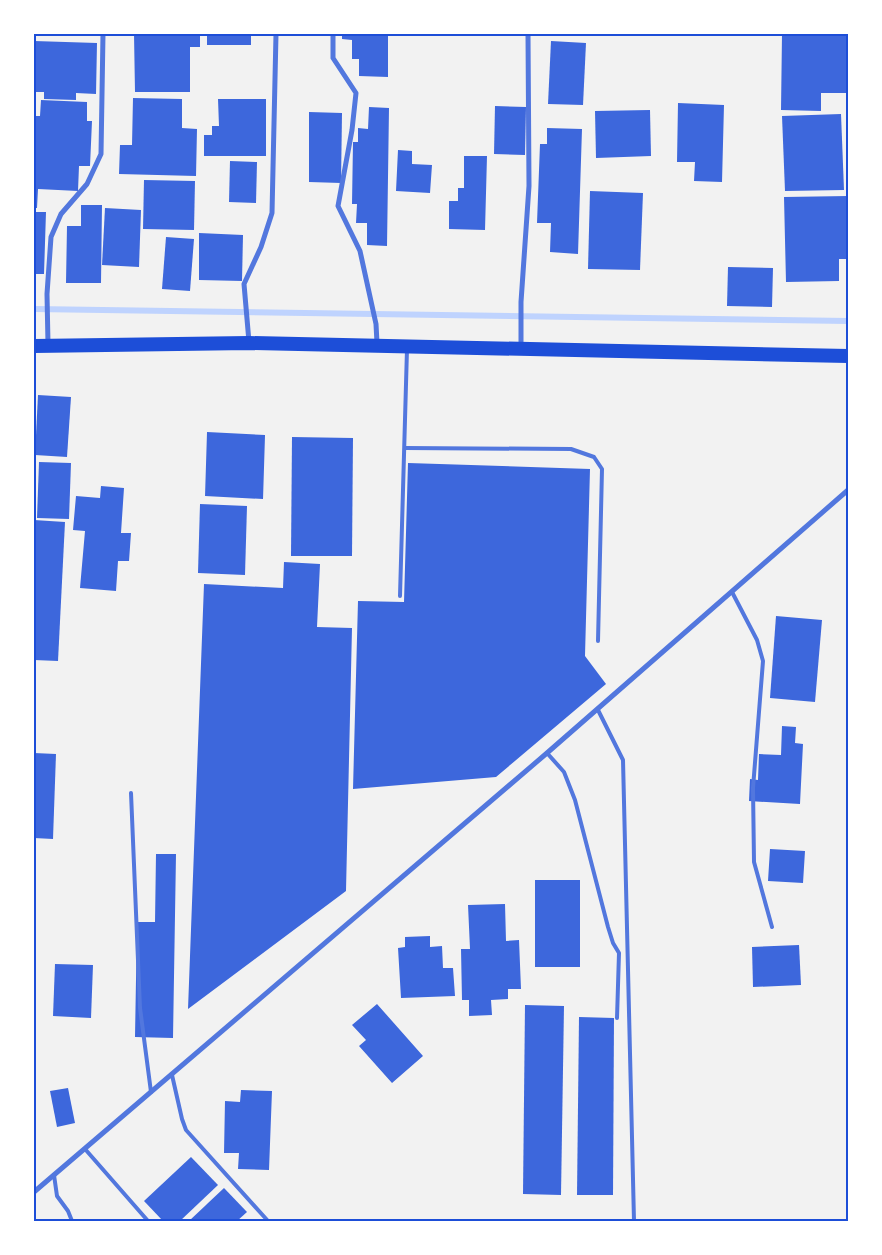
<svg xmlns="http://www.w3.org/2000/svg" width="882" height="1255" font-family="Helvetica,sans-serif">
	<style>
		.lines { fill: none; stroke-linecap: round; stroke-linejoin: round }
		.stream { stroke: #bfd3fe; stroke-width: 6 }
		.building { fill: #3d67dc }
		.service { stroke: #5277de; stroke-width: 4 }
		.minor { stroke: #5277de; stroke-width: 5 }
		.trunk { stroke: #1d4ed8; stroke-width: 14 }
		.neatline { fill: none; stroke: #1d4ed8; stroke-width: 2 }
	</style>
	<rect width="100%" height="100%" fill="#f2f2f2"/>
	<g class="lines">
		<path class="stream" d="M34 309 848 321"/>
	</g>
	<g class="building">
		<path d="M134 34H200V47H190V92H135Z"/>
		<rect x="207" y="34" width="44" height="11"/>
		<path d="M342 34H388V77L359 76V59H352V40L342 39Z"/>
		<path d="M782 34H848V93H821V111L781 110Z"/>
		<path d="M34 41 97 43 96 94 76 93V100L44 99V92H34Z"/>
		<path d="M551 41 586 43 583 105 548 104Z"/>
		<path d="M133 98 182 99V128L197 129 196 176 119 174 120 145H132Z"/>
		<path d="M218 99H266V156H204V135H212V126H219Z"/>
		<path d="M41 100 87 102V121H92L90 166H79L78 191 38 189 37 208H34V116H40Z"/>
		<path d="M678 103 724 105 722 182 694 181 695 162H677Z"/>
		<path d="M495 106 526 107 525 155 494 154Z"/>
		<path d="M369 107 389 108 387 246 367 245V223H356L357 204H352L353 142H358V128L368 129Z"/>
		<path d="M650 110 651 156 596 158 595 111Z"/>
		<path d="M309 112 342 113 341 183 309 182Z"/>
		<path d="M841 114 844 190 785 191 782 116Z"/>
		<path d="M547 128 582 129 578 254 550 252 551 223H537L540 144H547Z"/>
		<path d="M398 150 412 151V164L432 165 430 193 396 191Z"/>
		<path d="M464 156H487L485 230 449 229V201H458V188H464Z"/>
		<path d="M230 161 257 162 256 203 229 202Z"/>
		<path d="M144 180 195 181 194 230 143 229Z"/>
		<path d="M590 191 643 193 640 270 588 269Z"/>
		<path d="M848 196V259H839V281L786 282 784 197Z"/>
		<path d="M81 205H102L101 283H66L67 226H81Z"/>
		<path d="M105 208 141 210 139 267 102 265Z"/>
		<path d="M34 212H46L44 274H36L35 281H34Z"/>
		<path d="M199 233 243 235 242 281 199 280Z"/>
		<path d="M166 237 194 239 190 291 162 289Z"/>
		<path d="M728 267 773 268 772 307 727 306Z"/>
		<path d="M38 395 71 397 67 457 35 455Z"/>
		<path d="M207 432 265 435 263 499 205 496Z"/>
		<path d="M292 437 353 438 352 556H291Z"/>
		<path d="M39 462 71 463 69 519 37 518Z"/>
		<path d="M408 463 590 469 585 656 606 684 496 777 353 789 358 601 404 602Z"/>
		<path d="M101 486 124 488 121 533H131L129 561H118L116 591 80 588 85 531 73 530 76 496 100 498Z"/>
		<path d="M200 504 247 506 245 575 198 573Z"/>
		<path d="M34 520 65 522 58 661 34 660Z"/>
		<path d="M284 562 320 564 317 627 352 628 346 891 188 1009 204 584 283 588Z"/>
		<path d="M776 616 822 620 815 702 770 698Z"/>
		<path d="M782 726 796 727 795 743 803 744 800 804 749 801 750 779 758 780 759 754 781 755Z"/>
		<path d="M34 753 56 754 53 839 34 838Z"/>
		<path d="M770 849 805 851 803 883 768 881Z"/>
		<path d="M156 854H176L173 1038 135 1037 137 922H155Z"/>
		<rect x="535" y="880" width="45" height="87"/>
		<path d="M505 904 506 941 519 940 521 989H508V999L491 1000 492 1015 469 1016V1000H462L461 949H470L468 905Z"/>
		<path d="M430 936V947L442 946 443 968H453L455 996 401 998 398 948 405 947V937Z"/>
		<path d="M799 945 801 985 753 987 752 947Z"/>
		<path d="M55 964 93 965 91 1018 53 1016Z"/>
		<path d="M377 1004 423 1056 392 1083 359 1046 366 1040 352 1025Z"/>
		<path d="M525 1005 564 1006 561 1195 523 1194Z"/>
		<path d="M579 1017 614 1018 613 1195H577Z"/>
		<path d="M68 1088 75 1123 57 1127 50 1091Z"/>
		<path d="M241 1090 272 1091 269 1170 238 1169 239 1153H224L225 1101 240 1102Z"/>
		<path d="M191 1157 218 1185 180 1221H163L144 1201Z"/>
		<path d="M224 1188 247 1212 237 1221H189Z"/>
	</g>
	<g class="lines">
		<g class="service">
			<path d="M405 448 571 449 594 457 602 469 598 641"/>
			<path d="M732 592 757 640 763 661 753 788 754 862 772 927"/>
			<path d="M400 596 407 349"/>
			<path d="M598 710 623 760 634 1221"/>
			<path d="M547 753 564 772 575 800 608 927 613 943 619 953 617 1018"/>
			<path d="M131 793 140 1008 151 1092"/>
			<path d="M172 1075 182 1119 186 1130 268 1221"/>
			<path d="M85 1149 148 1221"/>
			<path d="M54 1175 57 1196 68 1211 72 1221"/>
		</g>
		<g class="minor">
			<path d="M333 34V58L356 93 352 130 338 206 360 251 376 324 377 343"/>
			<path d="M249 342 244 284 261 247 272 213 276 34"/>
			<path d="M48 344 47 294 51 237 61 214 87 184 101 154 103 34"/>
			<path d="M521 349V302L529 186 528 34"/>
			<path d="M34 1192 547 753 848 490"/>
		</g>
		<path class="trunk" d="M34 346 249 343 848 356"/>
	</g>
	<rect width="882" height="1255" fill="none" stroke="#ffffff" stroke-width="70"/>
	<rect x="35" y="35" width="812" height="1185" class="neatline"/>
</svg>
